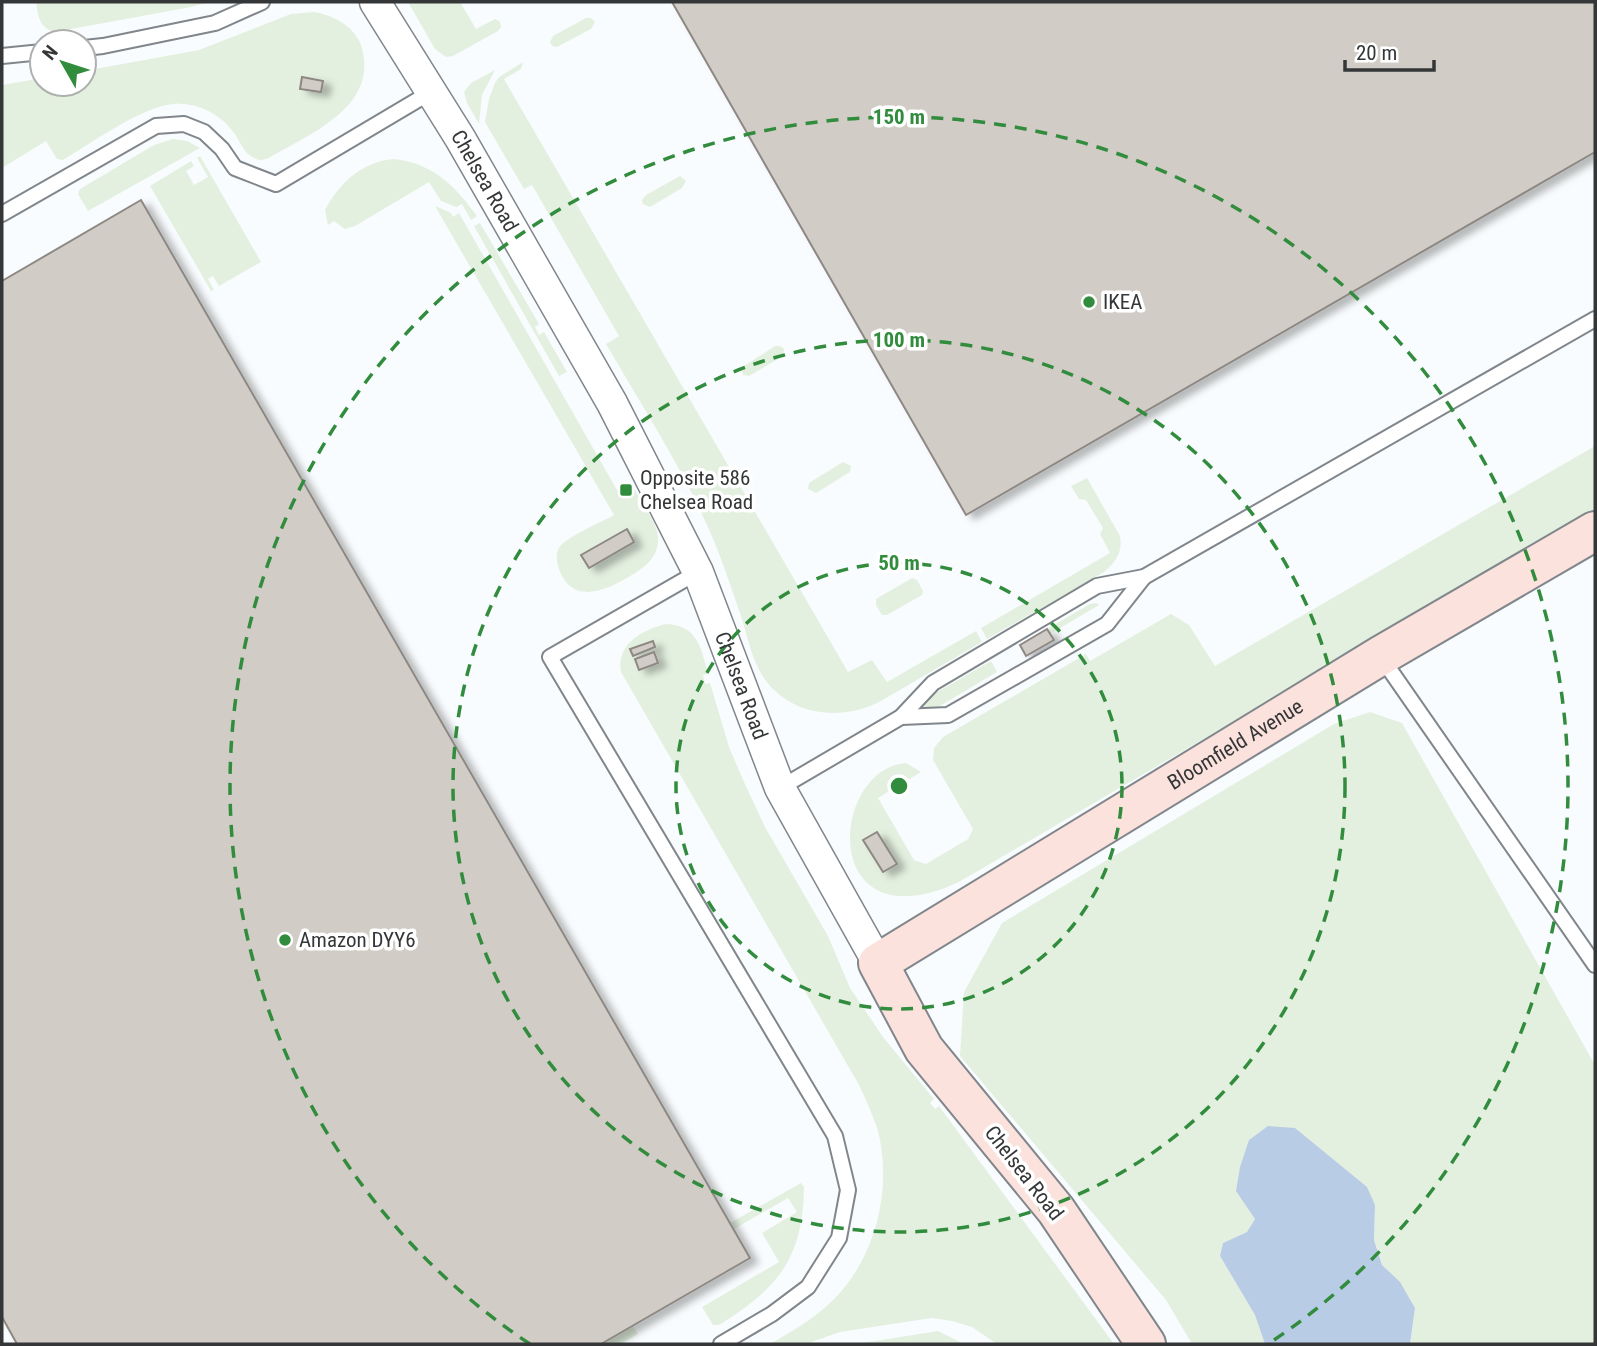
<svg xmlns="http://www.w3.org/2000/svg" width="1597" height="1346" font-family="'Roboto Condensed',sans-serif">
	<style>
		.green { fill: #e3f0df }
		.water { fill: #b9cce5 }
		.building { fill: #d1ccc6; stroke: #8d8883; stroke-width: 2; filter: url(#shadow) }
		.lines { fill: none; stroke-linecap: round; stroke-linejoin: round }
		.lane-casing { stroke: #80868b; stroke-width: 18 }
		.street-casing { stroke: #80868b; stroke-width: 33 }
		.secondary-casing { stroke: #80868b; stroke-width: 42 }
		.lane { stroke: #fff; stroke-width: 14 }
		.street { stroke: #fff; stroke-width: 30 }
		.secondary { stroke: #fce2dd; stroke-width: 38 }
		.ring { fill: none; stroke: #328c3d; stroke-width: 3.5; stroke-dasharray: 12 9 }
		.poi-dot { fill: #328c3d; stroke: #fff; stroke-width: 2.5 }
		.labels { text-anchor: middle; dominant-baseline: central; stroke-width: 7; stroke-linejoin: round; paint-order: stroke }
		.street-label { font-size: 21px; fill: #343638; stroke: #fff }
		.poi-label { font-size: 21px; fill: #343638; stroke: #fff; text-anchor: start }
		.centre { fill: #328c3d; stroke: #fff; stroke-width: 3.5 }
		.ring-label { font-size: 21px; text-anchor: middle; font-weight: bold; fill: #328c3d; stroke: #fff; stroke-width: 7; stroke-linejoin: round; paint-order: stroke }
	</style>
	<defs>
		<filter id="shadow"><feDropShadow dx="8" dy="4.5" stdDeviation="3.5" flood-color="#0004"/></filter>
	</defs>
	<rect width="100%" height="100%" fill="#f9fcfe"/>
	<g class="green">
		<path d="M36 2H209L191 7 55 32C39 28 38 16 36 2Z"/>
		<path d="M408 2H460L476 29 495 19 500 22 501 27 498 31 453 56 446 57 435 49Z"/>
		<path d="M314 12C331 15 349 23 358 39 362 45 363 52 364 59 370 111 305 136 269 158 264 160 259 161 254 158 244 154 240 141 234 133 221 114 197 102 173 104 141 107 92 143 63 160L57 159 46 141 2 168V85L42 78V84H84V71L199 50 291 14Z"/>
		<path d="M586 18H591L595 22 591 29 557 47 552 46 550 42 553 36Z"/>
		<path d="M523 62 521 69 504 79 848 672 872 660 887 682 976 631 982 642 881 701C846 719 802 718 773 689 753 669 749 641 741 616 732 591 724 565 714 541 685 472 643 408 606 344L619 336 532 185 524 189 485 122 489 99 495 83 499 77Z"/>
		<path d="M495 70 482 95 479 124 467 103 464 92 471 83Z"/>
		<path d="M173 139 187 141 200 148 88 211 78 194 80 189 154 145Z"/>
		<path d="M200 156 261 262 219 286 213 276 208 279 214 290 211 291 150 186 191 161 194 166 186 171 194 185 208 177 197 158Z"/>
		<path d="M395 159C434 164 455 186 477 216L471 220 462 204 456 207 441 201 429 182 355 226 345 229 334 221 328 225 325 210C340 182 363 161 395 159Z"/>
		<path d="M680 176 686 181 682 188 650 207 643 204 642 200 646 195Z"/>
		<path d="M435 206 451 213 453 217 459 213 621 497 635 490C642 504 657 522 658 538 659 559 642 569 627 578 604 591 572 605 559 569 557 563 555 555 559 548 566 536 601 523 614 515Z"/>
		<path d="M480 223 539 324 535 327 539 335 544 332 567 372 559 376 474 226Z"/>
		<path d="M775 346H780L784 349 783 356 749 376 743 375 741 368Z"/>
		<path d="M1595 446V510L959 882C818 947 829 769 906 763L921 772 878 798 914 860 926 864 968 839 973 829 933 760 934 748 943 737 1086 654 1090 661 1171 614 1189 625 1215 666Z"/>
		<path d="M843 462 851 466 850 472 816 493 808 489 809 483Z"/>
		<path d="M1087 478 1120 536C1123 552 1116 562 1104 572L987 639 981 628 1110 553 1100 534 1103 528 1086 500 1079 499 1071 486Z"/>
		<path d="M912 578 917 580 923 591 922 595 887 615H882L876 605V599Z"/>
		<path d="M1096 603 1099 605 1050 634 1047 629 1090 604Z"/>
		<path d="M666 624C698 626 701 647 708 674L703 675 705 684 710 683 729 747 744 782 765 827 828 936 850 988 883 1037 934 1099 930 1103 935 1109 939 1106 1114 1344H997L972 1327 952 1321 932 1318 840 1332 806 1344H770C793 1331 817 1317 836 1297 877 1254 892 1188 878 1131 873 1115 866 1100 859 1085L621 672C616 644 642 630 666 624Z"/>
		<path d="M991 661 997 672 933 710 924 709 923 703 927 698Z"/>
		<path d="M1370 712 1402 723 1595 1065V1344H1410L1415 1308 1400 1283 1382 1265 1374 1240 1375 1205 1245 1203 1255 1219 1247 1232 1223 1243 1220 1256 1255 1315 1265 1344H1192L1166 1300 960 1056 964 992 1002 923 1334 724Z"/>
		<path d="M801 1183 804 1187C803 1259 778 1288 719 1325H713L702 1307 779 1262 762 1233 797 1212 788 1198 734 1229 730 1223Z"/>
		<path d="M633 1326 638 1334 621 1344H601Z"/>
		<path d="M938 1331 964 1344H856Z"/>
	</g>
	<path class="water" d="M1268 1126 1295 1128 1367 1187 1375 1205 1374 1240 1382 1265 1400 1282 1415 1308 1410 1344H1265L1255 1315 1220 1256 1223 1243 1247 1232 1255 1219 1236 1191 1240 1167 1249 1140Z"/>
	<g class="building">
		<path d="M672 2H1595V152L966 515Z"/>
		<path d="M302 77 323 81 321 92 300 89Z"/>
		<path d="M141 200 750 1258 601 1344H17L2 1317V281Z"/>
		<path d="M627 529 634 542 589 568 581 555Z"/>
		<path d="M1047 629 1054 640 1026 656 1020 645Z"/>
		<path d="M653 641 655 647 633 656 630 649Z"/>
		<path d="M654 652 658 663 639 670 635 659Z"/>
		<path d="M877 832 897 864 883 872 863 840Z"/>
	</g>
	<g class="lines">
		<defs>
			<g id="lane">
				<path d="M84 48 103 46 215 23 262 2"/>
				<path d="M2 56 42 52"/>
				<path d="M2 214 156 126 184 124 204 132 222 149 235 168 276 184 431 92"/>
				<path d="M698 572 550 657 835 1136 848 1190 839 1238 808 1287 772 1314 721 1344"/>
				<path d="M1381 657 1595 965"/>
				<path d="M901 717 948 715 1107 624 1144 577"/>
				<path d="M780 788 901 717 933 683 1097 586 1144 577 1595 319"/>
			</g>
			<g id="street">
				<path id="s1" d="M375 2 460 138 612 403 698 572 780 788 878 963"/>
			</g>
			<g id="secondary">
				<path id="s2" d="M1146 1344 1056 1210 924 1049 878 963 1380 656 1595 531"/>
			</g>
		</defs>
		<use href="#lane" class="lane-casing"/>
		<use href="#street" class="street-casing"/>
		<use href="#secondary" class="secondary-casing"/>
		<use href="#lane" class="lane"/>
		<use href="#street" class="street"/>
		<use href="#secondary" class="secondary"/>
	</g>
	<g class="ring">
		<circle cx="899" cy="786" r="223"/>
		<circle cx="899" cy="786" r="446"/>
		<path d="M530 1344A669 669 0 1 1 1268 1344"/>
	</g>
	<g class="poi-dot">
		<circle cx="1089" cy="302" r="7"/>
		<rect x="619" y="483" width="14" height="14" rx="3.5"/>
		<circle cx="285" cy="940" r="7"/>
	</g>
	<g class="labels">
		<g class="street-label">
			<text stroke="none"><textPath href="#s1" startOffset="210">Chelsea Road</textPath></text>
			<text stroke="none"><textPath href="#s1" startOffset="777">Chelsea Road</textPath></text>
			<text stroke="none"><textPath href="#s2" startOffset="886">Bloomfield Avenue</textPath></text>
			<text transform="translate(1024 1173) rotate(52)">Chelsea Road</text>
		</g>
		<g class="poi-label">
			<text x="1103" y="302">IKEA</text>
			<text x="640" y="478">Opposite 586<tspan x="640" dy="24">Chelsea Road</tspan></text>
			<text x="299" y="940">Amazon DYY6</text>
		</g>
	</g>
	<circle cx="899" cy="786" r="10" class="centre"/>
	<g class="ring-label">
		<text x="899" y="124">150 m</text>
		<text x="899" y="347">100 m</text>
		<text x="899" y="570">50 m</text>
	</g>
	<rect width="1597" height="1346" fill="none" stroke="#343638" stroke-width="7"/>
	<g transform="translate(63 63) rotate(309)"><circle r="33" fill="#ffffff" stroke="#aeafaf" stroke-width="2"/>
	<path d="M0-5L12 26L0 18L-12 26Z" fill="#328c3d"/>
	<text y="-10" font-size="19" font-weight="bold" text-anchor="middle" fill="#343638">N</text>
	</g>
	<path d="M1345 60v10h89v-10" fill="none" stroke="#343638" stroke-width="3.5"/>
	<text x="1356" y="60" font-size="21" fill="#343638" stroke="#ffffff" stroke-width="5" paint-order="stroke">20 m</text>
</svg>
